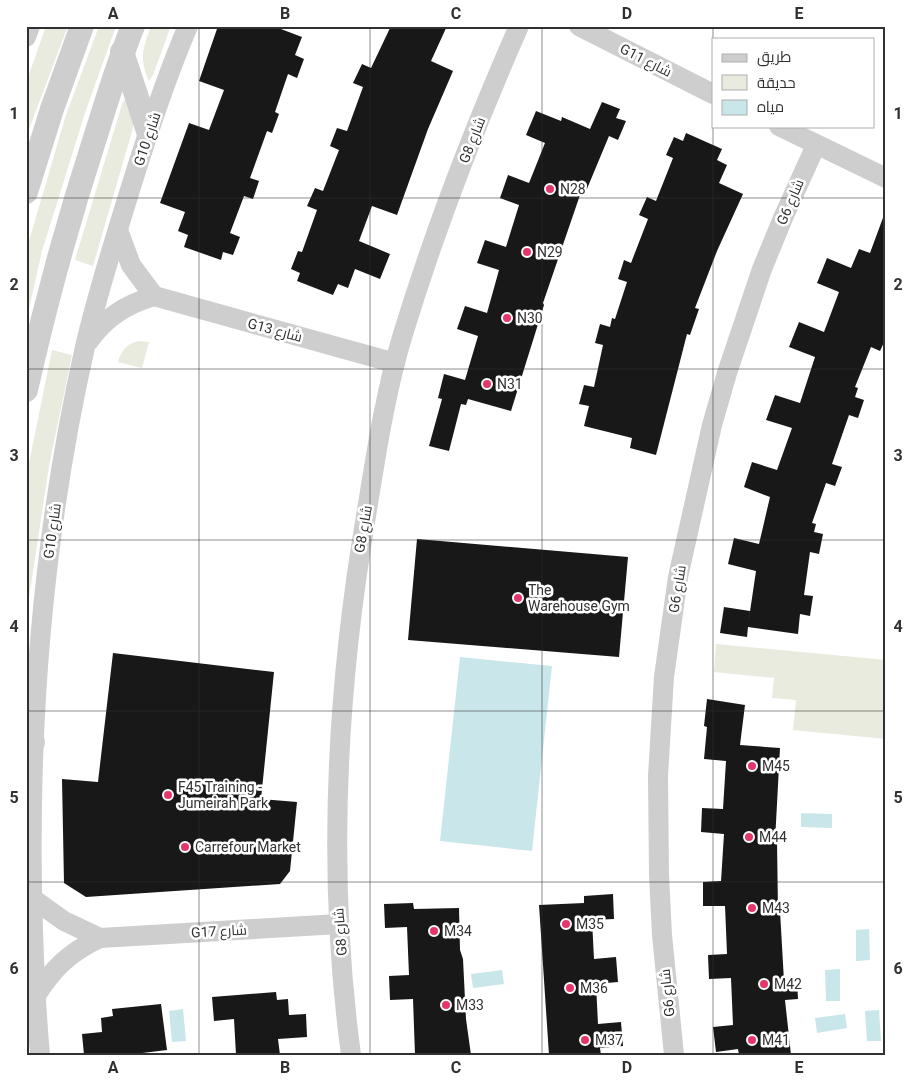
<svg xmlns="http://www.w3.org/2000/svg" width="912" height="1081" font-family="Roboto,Cairo,sans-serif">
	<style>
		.green { fill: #e8ebdd }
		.water { fill: #c9e6eb }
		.building { fill: #181818 }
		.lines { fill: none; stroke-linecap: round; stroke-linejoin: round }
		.minor { stroke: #cecece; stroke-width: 20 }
		.tertiary { stroke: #cecece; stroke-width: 24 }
		.grid { fill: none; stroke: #313131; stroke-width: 1; stroke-opacity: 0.55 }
		.poi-dot { fill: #e5366c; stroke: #fff; stroke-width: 2 }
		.labels { text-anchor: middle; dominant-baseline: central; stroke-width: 5; stroke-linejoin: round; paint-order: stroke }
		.street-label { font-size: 14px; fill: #313131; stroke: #fff }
		.poi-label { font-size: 14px; fill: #313131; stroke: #fff; text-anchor: start }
		.neatline { fill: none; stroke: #313131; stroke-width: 2 }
		.grid-label { font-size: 16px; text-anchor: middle; font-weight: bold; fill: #313131 }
	</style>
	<rect width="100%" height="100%" fill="#fff"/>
	<g class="green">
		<path d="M46 26H68L26 137V83Z"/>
		<path d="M99 26H116L85 113 42 251 26 322V251L66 115Z"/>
		<path d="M151 26H171L153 75 149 81C139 58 143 48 151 26Z"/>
		<path d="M128 100 134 113 133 128 93 266 75 260 123 101Z"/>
		<path d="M138 341 149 342 142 368 118 362C121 351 127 344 138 341Z"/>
		<path d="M52 350 72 355 49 466 29 598H26V483L29 463Z"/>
		<path d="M716 644 886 660V739L793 730 796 700 772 698 774 678 714 672Z"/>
	</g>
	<g class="water">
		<path d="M460 657 552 666 532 851 440 841Z"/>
		<path d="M801 813 832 814V828L801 827Z"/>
		<path d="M869 929 870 960 856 961V930Z"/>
		<path d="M840 969V1001H826L825 970Z"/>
		<path d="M502 970 504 984 473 988 471 974Z"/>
		<path d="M183 1009 186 1041 172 1042 169 1011Z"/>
		<path d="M879 1010 881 1041H867L865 1011Z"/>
		<path d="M845 1014 847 1028 817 1033 815 1018Z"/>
	</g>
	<g class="building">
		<path d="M218 26H273L302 37 295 55 304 59 297 78 288 74 275 112 279 114 272 133 267 131 250 178 259 181 253 199 244 196 230 233 240 237 233 255 223 252 221 260 184 247 188 235 178 231 185 212 160 203 189 123 209 130 224 90 199 81Z"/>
		<path d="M391 26H447L431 61 453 71 428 129 397 215 372 206 359 241 390 254 380 279 355 269 348 288 338 284 333 295 297 281 300 273 291 269 298 251 302 252 317 210 307 206 315 188 323 191 339 150 330 146 337 128 347 131 363 87 353 83 362 64 371 68Z"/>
		<path d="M602 102 620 109 616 118 626 121 618 140 609 136 584 196 580 195 543 303 544 305 511 411 468 399 466 405 461 404 449 451 429 446 442 399 438 398 444 374 465 380 478 336 457 329 465 306 487 313 499 270 477 263 485 240 506 247 519 205 500 198 508 175 529 183 545 143 526 135 536 111 561 121 562 117 590 129Z"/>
		<path d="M686 133 722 149 717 160 727 165 719 183 743 194 717 251 695 308 699 309 690 335 687 334 656 455 630 448 632 438 584 426 589 406 579 404 584 385 594 387 603 345 595 343 600 324 610 327 612 318 615 319 627 282 618 279 624 260 631 263 648 219 639 215 647 197 656 201 673 158 666 155 674 137 683 141Z"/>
		<path d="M884 215 886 216V338L880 351 871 347 855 387 858 388 855 397 864 400 858 418 849 415 832 464 842 467 835 486 826 483 812 523 816 524 814 532 823 534 819 554 810 552 804 595 813 596 810 616 800 614 798 634 748 627 747 637 720 633 724 607 750 611 748 625 756 571 728 564 734 538 759 544 770 497 744 487 752 462 777 470 792 428 766 420 775 395 800 403 815 357 789 347 799 322 824 332 839 292 817 283 827 258 851 268 859 249 870 253Z"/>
		<path d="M417 539 628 557 619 657 408 640Z"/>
		<path d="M113 653 274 672 261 799 297 802 290 871 280 884 86 897 64 883 62 779 98 782Z"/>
		<path d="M707 699 745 705 740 745 780 748 775 841H777L778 911H780L784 981 797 980 798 999 785 1000 791 1055H739L738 1049 716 1052 713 1027 733 1025 731 978 709 979 708 955 727 954 725 906H703V882L721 881 724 834 701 832 702 808 723 809 726 761 704 759 707 727 704 726Z"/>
		<path d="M613 894 614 919 592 920 594 959 616 957 618 982 596 984 598 1024 621 1022 623 1046 600 1048 601 1055H549L539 905 584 903V896Z"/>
		<path d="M413 903 414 909 459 908 460 950 463 959 466 1019 471 1055H415L413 999 390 1000 389 976 409 975 407 927 385 928 384 904Z"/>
		<path d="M276 992 277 1000 288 999 289 1015 306 1014 307 1037 278 1039 280 1055H236L234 1019 214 1021 212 997Z"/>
		<path d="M161 1004 167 1050 126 1055H84L82 1034 102 1032 101 1018 113 1016 112 1009Z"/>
	</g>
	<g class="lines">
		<g class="minor">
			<path d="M579 26 713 94"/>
			<path d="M26 37 30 26"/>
			<path d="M779 126 886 178"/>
			<path d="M118 230 131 265 154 296"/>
			<path d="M88 342C106 317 125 305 154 296L395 363"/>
			<path d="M32 898 64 921 100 938"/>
			<path d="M35 997C53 968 70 952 100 938L339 924"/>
			<path d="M40 1055C35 999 33 943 32 886 29 705 45 524 85 347 97 294 114 242 130 190 147 135 165 80 188 26"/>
			<path d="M351 1055C327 876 336 693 366 516 376 455 385 393 403 334 435 229 475 126 519 26"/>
			<path d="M674 1055 662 935 659 875 658 776 664 677 678 577 712 425 727 373 762 269 783 218 816 145"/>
		</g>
		<g class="tertiary">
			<path d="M122 52 148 131"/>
			<path d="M26 192 52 109 82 26"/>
			<path d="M26 390C45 305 68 221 95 138 107 100 118 63 133 26"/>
			<path d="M26 748 33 742"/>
		</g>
	</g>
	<path class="grid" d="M199 26V1055M370 26V1055M542 26V1055M713 26V1055M26 198H886M26 369H886M26 540H886M26 711H886M26 882H886"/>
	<g class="poi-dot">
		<circle cx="550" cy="189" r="5"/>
		<circle cx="527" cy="252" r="5"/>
		<circle cx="507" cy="318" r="5"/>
		<circle cx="487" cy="384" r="5"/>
		<circle cx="518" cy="598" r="5"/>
		<circle cx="752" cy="766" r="5"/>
		<circle cx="168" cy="795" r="5"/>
		<circle cx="749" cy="837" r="5"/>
		<circle cx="185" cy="847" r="5"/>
		<circle cx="752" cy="908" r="5"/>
		<circle cx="566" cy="924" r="5"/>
		<circle cx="434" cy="931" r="5"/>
		<circle cx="764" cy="984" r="5"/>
		<circle cx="570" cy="988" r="5"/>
		<circle cx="446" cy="1005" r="5"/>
		<circle cx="585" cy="1040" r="5"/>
		<circle cx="752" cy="1040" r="5"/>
	</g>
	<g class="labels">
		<g class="street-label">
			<text transform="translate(646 60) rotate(27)">G11 شارع</text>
			<text transform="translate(147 139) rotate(-71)">G10 شارع</text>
			<text transform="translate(472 140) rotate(-68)">G8 شارع</text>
			<text transform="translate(790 202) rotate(-67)">G6 شارع</text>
			<text transform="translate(275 330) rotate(15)">G13 شارع</text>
			<text transform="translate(363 529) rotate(-80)">G8 شارع</text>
			<text transform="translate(52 531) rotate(-82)">G10 شارع</text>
			<text transform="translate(677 589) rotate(-81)">G6 شارع</text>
			<text transform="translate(219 931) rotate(-3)">G17 شارع</text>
			<text transform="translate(340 932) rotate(-94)">G8 شارع</text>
			<text transform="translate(667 993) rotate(-96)">G6 شارع</text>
		</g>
		<g class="poi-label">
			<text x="560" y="189">N28</text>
			<text x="537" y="252">N29</text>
			<text x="517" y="318">N30</text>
			<text x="497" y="384">N31</text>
			<text x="528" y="590">The<tspan x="528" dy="16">Warehouse Gym</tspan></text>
			<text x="762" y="766">M45</text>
			<text x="178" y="787">F45 Training -<tspan x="178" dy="16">Jumeirah Park</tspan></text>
			<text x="759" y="837">M44</text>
			<text x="195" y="847">Carrefour Market</text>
			<text x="762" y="908">M43</text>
			<text x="576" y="924">M35</text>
			<text x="444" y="931">M34</text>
			<text x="774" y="984">M42</text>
			<text x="580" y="988">M36</text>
			<text x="456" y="1005">M33</text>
			<text x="595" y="1040">M37</text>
			<text x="762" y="1040">M41</text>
		</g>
	</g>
	<rect width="912" height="1081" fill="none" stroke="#ffffff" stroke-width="55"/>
	<rect x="712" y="38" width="162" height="90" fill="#ffffff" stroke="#adadad"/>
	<rect x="722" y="54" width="25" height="8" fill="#cecece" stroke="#adadad"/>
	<text x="757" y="62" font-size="15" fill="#313131">طريق</text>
	<rect x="722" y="75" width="25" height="15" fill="#e8ebdd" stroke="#adadad"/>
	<text x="757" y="88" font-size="15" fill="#313131">حديقة</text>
	<rect x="722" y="100" width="25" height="15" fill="#c9e6eb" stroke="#adadad"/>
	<text x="757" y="112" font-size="15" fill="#313131">مياه</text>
	<rect x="28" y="28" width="856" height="1026" class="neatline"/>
	<g class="grid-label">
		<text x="113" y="19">A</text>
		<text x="285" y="19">B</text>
		<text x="456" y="19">C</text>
		<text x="627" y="19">D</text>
		<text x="799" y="19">E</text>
		<text x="14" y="119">1</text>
		<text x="898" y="119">1</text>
		<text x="14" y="290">2</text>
		<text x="898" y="290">2</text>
		<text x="14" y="461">3</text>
		<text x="898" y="461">3</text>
		<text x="14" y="632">4</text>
		<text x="898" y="632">4</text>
		<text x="14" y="803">5</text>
		<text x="898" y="803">5</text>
		<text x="14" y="974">6</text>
		<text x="898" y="974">6</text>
		<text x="113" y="1073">A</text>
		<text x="285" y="1073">B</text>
		<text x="456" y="1073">C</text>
		<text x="627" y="1073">D</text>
		<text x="799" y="1073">E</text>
	</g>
</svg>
